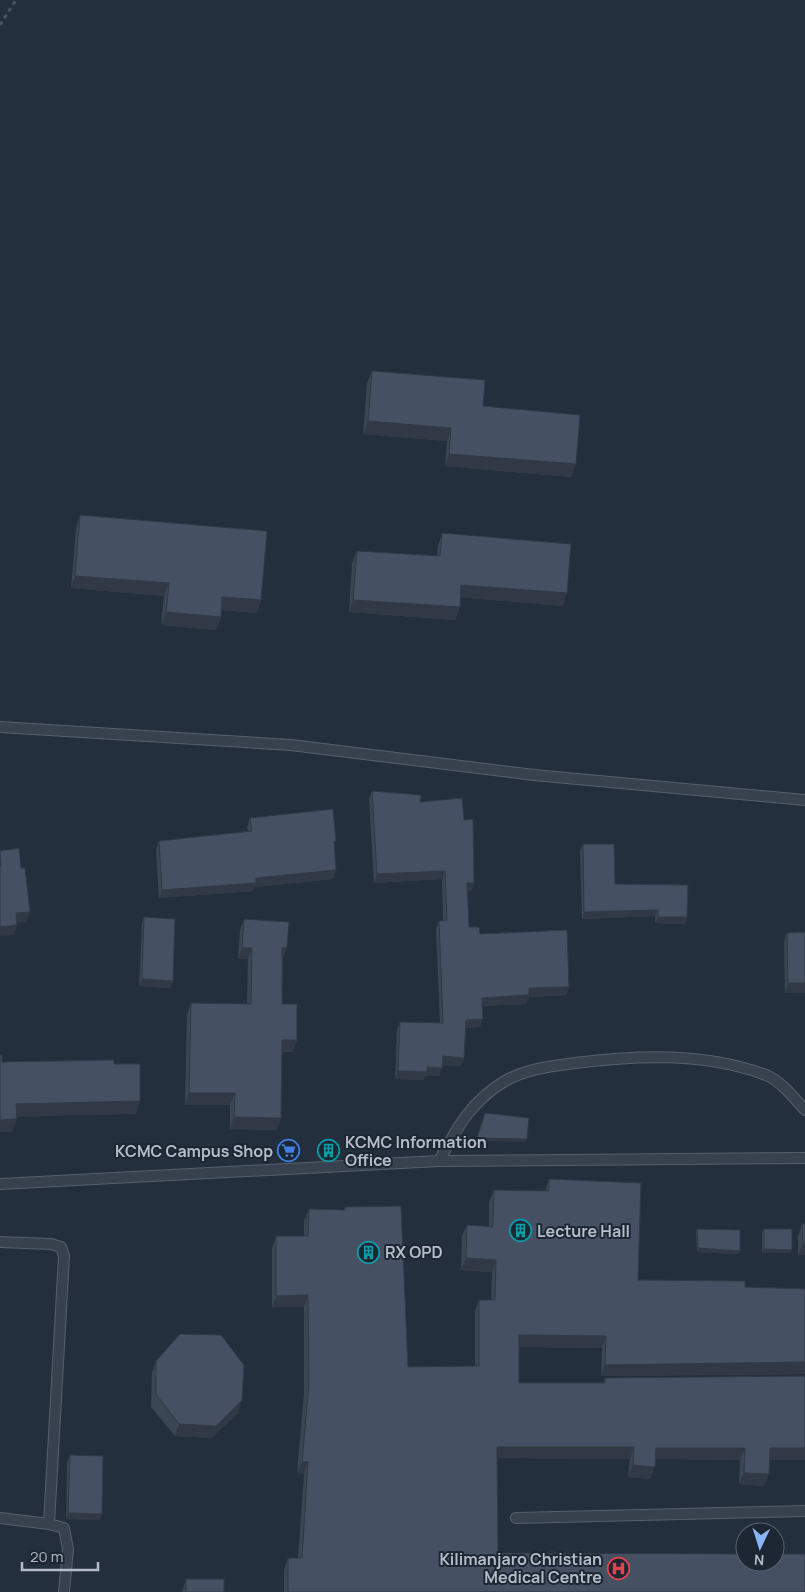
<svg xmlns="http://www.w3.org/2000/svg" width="805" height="1592" font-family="Manrope,sans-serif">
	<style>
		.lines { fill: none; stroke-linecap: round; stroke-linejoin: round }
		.service-casing { stroke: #565f6c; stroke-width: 12 }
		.path { stroke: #44595c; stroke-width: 3; stroke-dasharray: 4 4; stroke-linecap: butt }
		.service { stroke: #38414e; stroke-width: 10 }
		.wall { fill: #3b4654 }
		.shaded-wall { fill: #303945 }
		.building { fill: #455162; stroke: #303945 }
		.labels { text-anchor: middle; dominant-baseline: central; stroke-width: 4; stroke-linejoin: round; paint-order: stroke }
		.poi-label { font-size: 16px; font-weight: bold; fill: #b4bcc9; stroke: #1d2633; text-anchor: start }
	</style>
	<rect width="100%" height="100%" fill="#242f3e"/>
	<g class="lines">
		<defs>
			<g id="service">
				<path d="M0 727 291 745 534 775 805 800"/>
				<path d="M439 1161C457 1128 471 1101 505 1081 525 1069 552 1066 575 1063 638 1055 704 1052 766 1075 781 1081 794 1098 805 1110"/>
				<path d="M0 1184 439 1161 805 1158"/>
				<path d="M0 1242 51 1244 61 1247 64 1256 49 1524"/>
				<path d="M0 1518 49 1524 64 1528 68 1549 64 1592"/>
				<path d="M516 1518 805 1511"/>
			</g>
		</defs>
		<use href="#service" class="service-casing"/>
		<path class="path" d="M0 25 16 0"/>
		<use href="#service" class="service"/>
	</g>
	<g class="wall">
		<path d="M372 371 483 406 576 464 571 477 445 466 447 441 363 434 367 384Z"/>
		<path d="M80 515 261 600 257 613 221 610V617L216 630 161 625 164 596 71 588 76 528Z"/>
		<path d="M442 533 563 606 460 597V607L455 620 349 612 352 563 357 551 437 556 438 546Z"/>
		<path d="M372 791 420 802 464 820 474 883 471 891H467L469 927 569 987 566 995 529 997 526 1004 483 1006 480 1027 466 1028 464 1058 461 1066 442 1065 439 1076H425L423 1080 395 1079 397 1030 400 1022 440 1023 436 929 439 921H443L442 879 374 883 369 799Z"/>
		<path d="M250 818 334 847 333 879 255 887 253 891 159 898 156 850 159 841 248 831 247 827Z"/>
		<path d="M583 844 615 884 685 924 655 923V916L582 919 580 851Z"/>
		<path d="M144 917 173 981 170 988 139 986 142 923Z"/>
		<path d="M244 919 283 960 282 1004 297 1040 293 1052H281L277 1130 230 1129V1105H185L187 1015 191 1003 247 1004 248 959H238L240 930Z"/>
		<path d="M805 932V993H785L784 942 787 933Z"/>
		<path d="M549 1179 638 1280 745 1287 805 1289V1374L601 1376 602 1348 519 1347V1383H603L605 1378 805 1376V1460H770L769 1474 764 1486 739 1484 740 1460 655 1459 650 1479 628 1477 630 1459 497 1458 498 1553 805 1592H284V1570L288 1558H298L304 1474 297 1473 304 1394V1307H272V1248L276 1236H304V1221L309 1209 344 1210 345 1207 408 1367 475 1366V1311L479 1300H491L492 1272 461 1270 462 1236 467 1225 489 1226V1202L494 1190 545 1191Z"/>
		<path d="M802 1224H805V1255H798V1236Z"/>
		<path d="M697 1229 740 1251 738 1254 697 1252 696 1232Z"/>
		<path d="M764 1229 791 1253H762V1232Z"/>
		<path d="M156 1361 238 1413 211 1438 175 1436 151 1407 152 1373Z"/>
		<path d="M70 1455 102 1514 99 1520 66 1519 67 1462Z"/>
		<path d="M186 1579 224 1592H182Z"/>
	</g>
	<g class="shaded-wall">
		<path d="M368 421 451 428 447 441 363 434Z"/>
		<path d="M449 454 576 464 571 477 445 466Z"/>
		<path d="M75 576 169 583 164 596 71 588Z"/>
		<path d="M461 585 567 593 563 606 457 597Z"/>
		<path d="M222 597 261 600 257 613 218 609Z"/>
		<path d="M353 600 460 607 455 620 349 612Z"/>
		<path d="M166 612 221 617 216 630 161 625Z"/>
		<path d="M336 870 333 879 255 887 253 891 159 898 162 890 256 878Z"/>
		<path d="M445 871 442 879 374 883 377 874Z"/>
		<path d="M467 883H474L471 891 464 892Z"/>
		<path d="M658 910 655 916 582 919 584 912Z"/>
		<path d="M30 912 26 922 13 923 16 913Z"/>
		<path d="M658 917H687L685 924 655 923Z"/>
		<path d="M17 925 14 935 0 936V927Z"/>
		<path d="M242 948H252L248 959H238Z"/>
		<path d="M282 948H287L283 960H278Z"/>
		<path d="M142 979 173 981 170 988 139 986Z"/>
		<path d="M788 983H805V993H785Z"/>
		<path d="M569 987 566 995 529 997 526 1004 479 1006 482 998 529 988Z"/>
		<path d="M483 1019 480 1027 463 1028 466 1020Z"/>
		<path d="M282 1040H297L293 1052 277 1051Z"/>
		<path d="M443 1056 464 1058 461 1066 439 1065Z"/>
		<path d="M427 1067 442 1068 439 1076H425L423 1080 395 1079 398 1071Z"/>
		<path d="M189 1093H235L230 1105H185Z"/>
		<path d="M140 1101 136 1114 12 1117 16 1104Z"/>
		<path d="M234 1117 281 1118 277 1130 230 1129Z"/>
		<path d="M17 1119 12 1132H0V1120Z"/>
		<path d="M477 1138 527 1139 526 1142 476 1141Z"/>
		<path d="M803 1244H805V1255H798Z"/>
		<path d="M698 1248 740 1251 738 1254 697 1252Z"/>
		<path d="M764 1249 792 1250 791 1253H762Z"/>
		<path d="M466 1258 496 1260 492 1272 461 1270Z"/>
		<path d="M308 1295 304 1307H272L276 1296Z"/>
		<path d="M519 1335 606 1336 602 1348 515 1347Z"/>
		<path d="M805 1362V1374L601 1376 605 1365Z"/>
		<path d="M242 1400 238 1413 211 1438 175 1436 179 1424Z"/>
		<path d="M497 1447H634L630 1459 493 1458Z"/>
		<path d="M656 1448H745L740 1460 652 1459Z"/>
		<path d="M770 1448H805V1460H766Z"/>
		<path d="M302 1462H308L304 1474 297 1473Z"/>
		<path d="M633 1465 655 1467 650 1479 628 1477Z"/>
		<path d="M744 1473 769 1474 764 1486 739 1484Z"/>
		<path d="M68 1513 102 1514 99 1520 66 1519Z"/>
	</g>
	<g class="building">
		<path d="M372 371 485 380 483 406 580 415 576 464 449 454 451 428 368 421Z"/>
		<path d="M80 515 267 531 261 600 222 597 221 617 166 612 169 583 75 576Z"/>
		<path d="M442 533 571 544 567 593 461 585 460 607 353 600 357 551 440 556Z"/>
		<path d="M372 791 421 795 420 802 462 798 464 820 473 819 474 883H467L469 927H479L480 934 567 930 569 987 529 988V995L482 998 483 1019 466 1020 464 1058 443 1056 442 1068 427 1067V1072L398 1071 400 1022 443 1023 439 921 447 920 445 871 377 874Z"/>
		<path d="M333 809 336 841H334L336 870 256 878V883L162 890 159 841 252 831 250 818Z"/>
		<path d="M583 844H614L615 884 688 885 687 917H658V910L584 912Z"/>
		<path d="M19 848 21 868H25L30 912 16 913 17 925 0 927V866H1L0 851Z"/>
		<path d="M144 917 175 919 173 981 142 979Z"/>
		<path d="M244 919 289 922 287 948H282V1004H297V1040H282L281 1118 234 1117 235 1093H189L191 1003 251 1004 252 948H242Z"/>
		<path d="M805 932V983H788L787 933Z"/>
		<path d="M0 1055H2V1062L114 1060V1064H140V1101L16 1104 17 1119 0 1120Z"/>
		<path d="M485 1113 529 1118 527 1139 477 1138Z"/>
		<path d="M549 1179 641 1183 638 1280 745 1281V1287L805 1289V1362L605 1365 606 1336 519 1335V1383H605V1378L805 1376V1448H770L769 1474 744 1473 745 1448H656L655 1467 633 1465 634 1447H497L498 1553 745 1554V1562H775V1554H805V1592H288V1558H302L308 1462H302L309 1383 308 1295 276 1296V1236H308L309 1209 345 1210V1207L401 1206 408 1367 479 1366V1300H495L496 1260 466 1258 467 1225 493 1227 494 1190 549 1191Z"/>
		<path d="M802 1224H805V1244H803Z"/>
		<path d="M697 1229 740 1230V1251L698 1248Z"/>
		<path d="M764 1229H792V1250L764 1249Z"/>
		<path d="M180 1334 221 1335 244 1365 242 1400 216 1426 179 1424 156 1394V1361Z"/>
		<path d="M70 1455 103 1456 102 1514 68 1513Z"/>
		<rect x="186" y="1579" width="38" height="13"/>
	</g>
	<defs>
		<symbol id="supermarket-ring" viewBox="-11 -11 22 22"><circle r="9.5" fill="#1d2633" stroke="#3f7fe0" stroke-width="1.5"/><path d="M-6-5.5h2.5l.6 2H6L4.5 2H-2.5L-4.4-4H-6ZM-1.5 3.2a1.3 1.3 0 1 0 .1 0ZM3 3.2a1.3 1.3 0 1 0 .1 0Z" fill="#3f7fe0"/></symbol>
		<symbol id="building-ring" viewBox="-11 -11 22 22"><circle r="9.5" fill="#1d2633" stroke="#0f9aa8" stroke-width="1.5"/><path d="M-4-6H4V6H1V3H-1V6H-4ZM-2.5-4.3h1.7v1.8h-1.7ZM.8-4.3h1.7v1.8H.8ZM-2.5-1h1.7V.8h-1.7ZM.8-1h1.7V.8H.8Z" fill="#0f9aa8"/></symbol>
		<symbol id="hospital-ring" viewBox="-11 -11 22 22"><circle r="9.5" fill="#1d2633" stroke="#e0444e" stroke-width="1.5"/><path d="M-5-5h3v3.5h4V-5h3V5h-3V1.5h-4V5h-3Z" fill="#e0444e"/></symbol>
	</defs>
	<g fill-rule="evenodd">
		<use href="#supermarket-ring" x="276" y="1138" width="25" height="25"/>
		<use href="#building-ring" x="316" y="1138" width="25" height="25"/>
		<use href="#building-ring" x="508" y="1218" width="25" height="25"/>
		<use href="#building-ring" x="356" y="1240" width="25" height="25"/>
		<use href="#hospital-ring" x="606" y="1556" width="25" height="25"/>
	</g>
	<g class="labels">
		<g class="poi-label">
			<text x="345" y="1142">KCMC Information<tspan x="345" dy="18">Office</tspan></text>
			<text x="273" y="1151" text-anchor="end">KCMC Campus Shop</text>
			<text x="537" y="1231">Lecture Hall</text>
			<text x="385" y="1252">RX OPD</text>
			<text x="602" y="1559" text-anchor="end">Kilimanjaro Christian<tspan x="602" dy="18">Medical Centre</tspan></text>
		</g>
	</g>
	<g transform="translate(760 1547) rotate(184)"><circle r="24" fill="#1d2633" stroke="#59626f"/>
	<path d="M0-4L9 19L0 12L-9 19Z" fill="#8ab4f8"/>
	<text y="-8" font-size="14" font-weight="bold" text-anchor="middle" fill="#b4bcc9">N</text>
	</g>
	<path d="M22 1562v8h76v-8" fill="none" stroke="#b4bcc9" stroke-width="2.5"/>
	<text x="30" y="1562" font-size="15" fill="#b4bcc9" stroke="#1d2633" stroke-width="4" paint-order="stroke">20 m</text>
</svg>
